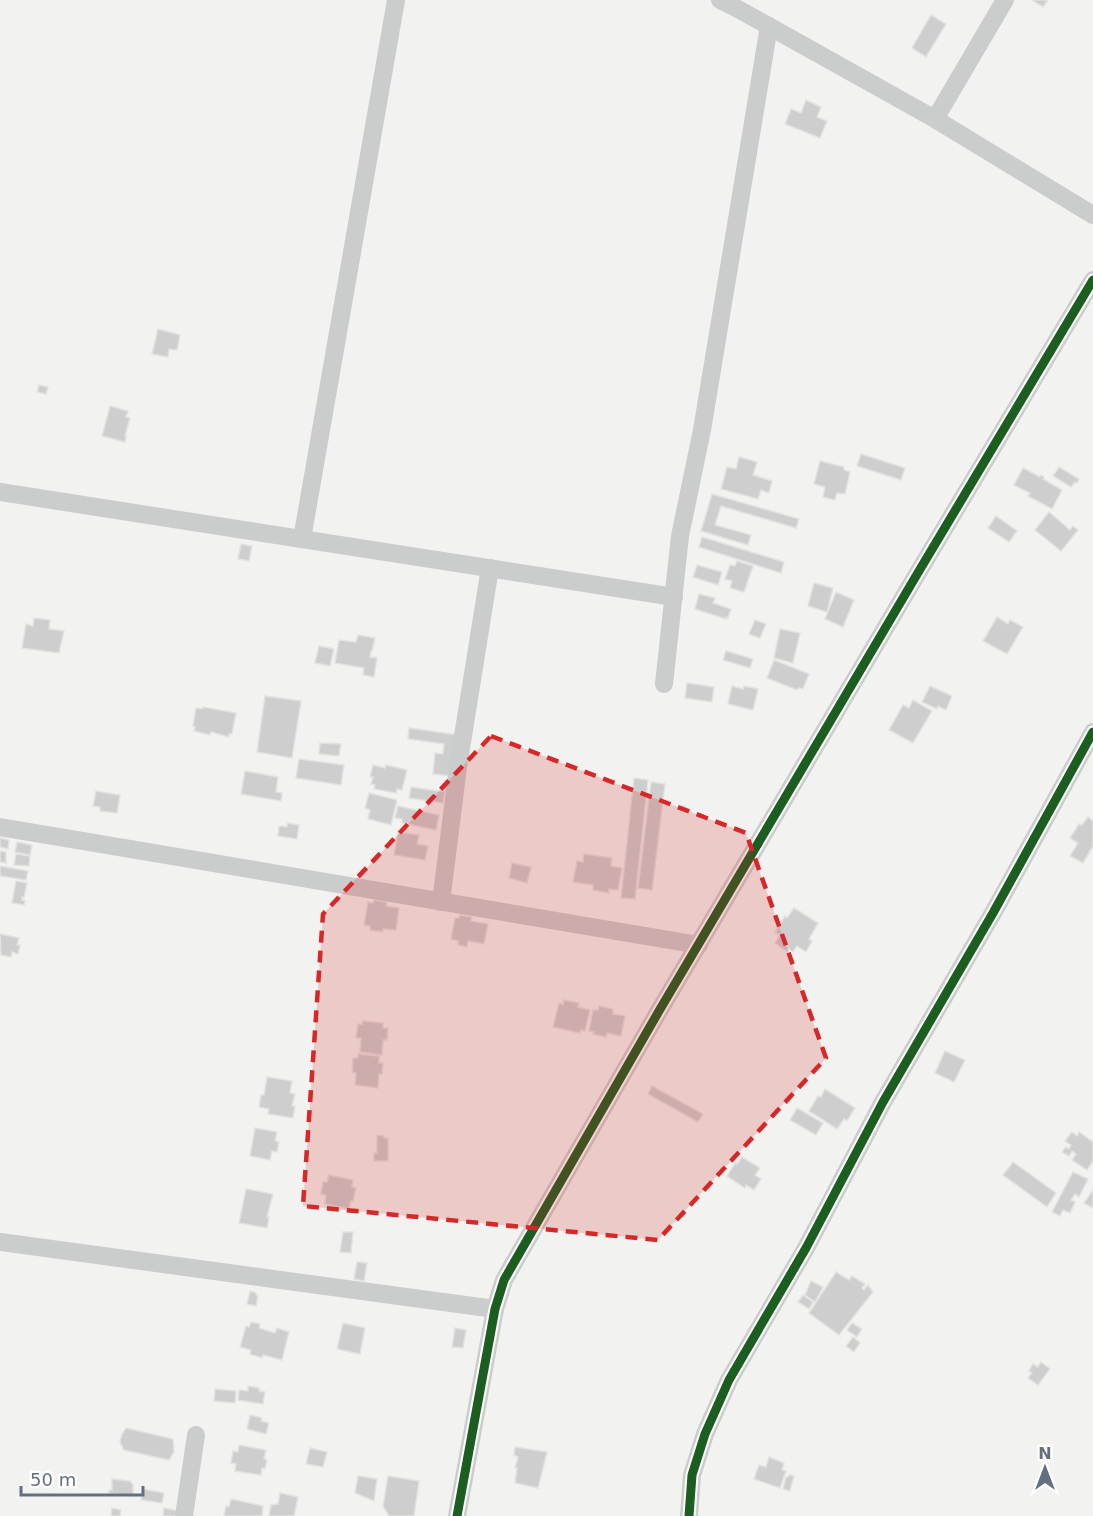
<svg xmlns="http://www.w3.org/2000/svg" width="1093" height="1516" font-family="'DejaVu Sans',sans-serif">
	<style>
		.building { fill: #cdcecd; stroke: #e2e2e0; stroke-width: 1.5 }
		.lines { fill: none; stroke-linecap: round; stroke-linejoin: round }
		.minor { stroke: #cbcccc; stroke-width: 18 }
		.cycleway-casing { stroke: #fff; stroke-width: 13 }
		.cycleway { stroke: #1b5e20; stroke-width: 9 }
		.marked { fill: #d62828; fill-opacity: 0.2; stroke: #d62828; stroke-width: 4.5; stroke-dasharray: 12 8; stroke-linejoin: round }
	</style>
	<rect width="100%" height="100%" fill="#f2f3f0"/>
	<g class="building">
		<path d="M1032 0H1048L1043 7Z"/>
		<path d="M931 15 946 24 926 57 912 48Z"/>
		<path d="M806 100 821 107 817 117 827 121 820 138 785 124 791 109 801 113Z"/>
		<path d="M158 329 180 335 177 350 169 349 168 357 152 354Z"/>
		<path d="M39 385 48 387 46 394 37 392Z"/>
		<path d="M110 406 128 411 126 417 130 418 125 436H126L125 442 102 436Z"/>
		<path d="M861 454 905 468 901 480 857 466Z"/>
		<path d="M739 457 757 462 753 475 772 481 769 493 761 490 758 499 721 489 727 467 736 469Z"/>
		<path d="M820 461 844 467V470L850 472 845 494 837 493 835 500 823 497 825 487 814 484Z"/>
		<path d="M1059 467 1079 479 1077 483 1075 482 1071 487 1053 476Z"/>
		<path d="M1023 468 1040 477 1041 475 1044 477 1043 479 1062 490 1052 509 1028 496 1030 493 1014 485Z"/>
		<path d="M712 494 799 519 796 528 721 506 715 525 751 535 748 545 701 531Z"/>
		<path d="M1049 512 1070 530 1073 526 1078 530 1061 551 1035 530Z"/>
		<path d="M996 516 1017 531 1009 542 988 528Z"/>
		<path d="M702 537 784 562 781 573 699 547Z"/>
		<path d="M241 544 252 546 249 561 238 559Z"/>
		<path d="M737 561 753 566 744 592 730 588 732 581 725 579 730 565 735 566Z"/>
		<path d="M697 565 722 572 718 585 693 577Z"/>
		<path d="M814 583 833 588 827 612 808 606Z"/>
		<path d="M836 592 854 600 843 627 825 619Z"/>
		<path d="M699 594 715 598 713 603 731 609 728 618 726 617V619L695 609Z"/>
		<path d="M997 617 1008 624 1010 620 1023 627 1007 654 983 641Z"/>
		<path d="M34 618 50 620 49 629 64 631 59 653 22 648 26 624 33 626Z"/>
		<path d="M755 620 766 624 760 638 749 634Z"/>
		<path d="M780 629 800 633 793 663 774 658Z"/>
		<path d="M358 635 375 638 372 651H371L370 657 377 658 374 677 363 675 364 668 335 663 339 640 356 642Z"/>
		<path d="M319 646 334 649 330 666 315 663Z"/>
		<path d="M726 651 753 659 750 668 723 660Z"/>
		<path d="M774 660 809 674 803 689 798 688 797 690 767 678Z"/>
		<path d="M687 683 714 687 712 702 685 698Z"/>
		<path d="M732 686 743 689 744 686 758 689 753 710 728 704Z"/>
		<path d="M930 686 952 696 946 710 938 706 937 709 922 702Z"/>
		<path d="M265 696 301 701 292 758 257 752Z"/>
		<path d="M913 700 932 711 913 743 889 730 903 705 909 708Z"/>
		<path d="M203 707 236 713 232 734H229V737L211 732 210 735 194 731 195 727 193 726 196 708 203 709Z"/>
		<path d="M409 728 458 735 452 776 433 774 435 753 443 754 444 744 408 739Z"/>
		<path d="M320 743 341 744 339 756 319 754Z"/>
		<path d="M299 759 344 765 341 785 296 778Z"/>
		<path d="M373 765 385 768 386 765 407 770 402 790 397 789 396 793 374 789 375 785 371 784 373 777H370Z"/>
		<path d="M245 771 278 777 276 792 282 793 281 801 241 794Z"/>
		<path d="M634 778 648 780 635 899 621 898Z"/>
		<path d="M651 782 665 784 652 890 638 888Z"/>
		<path d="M411 787 445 792 443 803 409 798Z"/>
		<path d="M96 791 120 795 117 813 100 811V807L93 806Z"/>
		<path d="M369 793 397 800 391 825 368 819 370 810 365 808Z"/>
		<path d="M398 806 439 815 436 830 402 823V819L395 818Z"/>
		<path d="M1088 817 1093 821V846L1083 863 1070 856 1078 843 1070 838 1079 824 1082 825Z"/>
		<path d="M288 823 299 825 297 839 278 836 279 826 287 827Z"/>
		<path d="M398 832 419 835 417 844 428 846 425 860 394 855Z"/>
		<path d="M0 838 9 840 8 849 0 847Z"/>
		<path d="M17 842 32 845 30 855 15 852Z"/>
		<path d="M0 851 6 852V863L0 862Z"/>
		<path d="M16 854 30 856 29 866 14 865Z"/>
		<path d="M584 854 612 858 611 866 622 868 618 890 609 889V893L593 890V885L573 882 577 861 583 862Z"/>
		<path d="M512 863 531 867 527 883 509 878Z"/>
		<path d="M0 866 28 871 26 880 0 876Z"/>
		<path d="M16 881 27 883 24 898 22 897V900L25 901 24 905 12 903Z"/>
		<path d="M374 900 387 902 386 906 399 908 396 930 383 929V932L370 930V926L364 925 368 902 373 903Z"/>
		<path d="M794 908 818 923 809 939 812 941 806 952 797 946 793 952 789 949 788 952 775 943 780 935 775 932 785 916 787 918Z"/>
		<path d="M460 915 472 917 471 921 488 924 484 944 468 941 467 947 458 945V941L451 939 455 918H459Z"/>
		<path d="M0 934 19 938 17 945H20L18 954 12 952 11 957 1 955Z"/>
		<path d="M564 1000 579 1003 578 1007 590 1010 585 1031 581 1030 580 1033 553 1027 559 1003 563 1005Z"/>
		<path d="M599 1006 613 1009V1014L625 1016 621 1036 607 1033 606 1037 593 1034 594 1032 589 1031 593 1010H598Z"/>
		<path d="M363 1021 383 1023V1028H388L387 1040H383L382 1055 360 1052 361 1038H356L358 1024H362Z"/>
		<path d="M945 1051 965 1060 954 1082 935 1073Z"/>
		<path d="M358 1054 379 1056V1063H383L382 1074H379L378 1088 355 1085 356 1073 352 1072 353 1058H358Z"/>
		<path d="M267 1077 292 1081 290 1093 295 1094 292 1106H295L293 1118 268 1114 269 1109 259 1107 261 1095H264Z"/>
		<path d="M652 1086 703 1114 698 1122 648 1094Z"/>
		<path d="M825 1089 855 1108 847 1121 844 1119 837 1129 809 1111 818 1096 821 1097Z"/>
		<path d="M797 1108 823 1123 816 1135 790 1120Z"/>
		<path d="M255 1128 277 1132 275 1141 279 1142 277 1152 272 1151 270 1160 250 1156Z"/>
		<path d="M1072 1132 1077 1136 1079 1132 1093 1142V1161L1087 1170 1072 1160 1076 1154 1072 1151 1069 1156 1062 1152 1066 1147 1069 1149 1071 1145 1065 1141Z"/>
		<path d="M377 1135 384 1136V1138H388V1161H374V1153H377Z"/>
		<path d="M742 1157 760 1168 755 1175 761 1179 754 1190 746 1185 745 1188 727 1176 736 1162 737 1164Z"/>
		<path d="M1013 1162 1056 1193 1047 1207 1003 1175Z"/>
		<path d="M1073 1172 1088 1179 1079 1197 1075 1194 1071 1200 1075 1202 1070 1213 1063 1210 1060 1216 1052 1212Z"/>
		<path d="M329 1175 353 1180 352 1187 356 1188 353 1201H351L349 1209 325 1204 326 1195 321 1194 323 1182H327Z"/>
		<path d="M246 1189 273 1194 267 1217H269L267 1228 239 1223Z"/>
		<path d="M1093 1190V1208L1084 1203Z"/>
		<path d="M343 1232H353L351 1253 340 1252Z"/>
		<path d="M357 1262 367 1263 364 1281 354 1279Z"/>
		<path d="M836 1272 849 1280 852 1276 865 1284 862 1288 864 1290 868 1285 873 1292 839 1335 809 1313Z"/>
		<path d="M811 1281 823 1287 815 1302 805 1295Z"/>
		<path d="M250 1291 256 1293V1295L258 1296 256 1306 247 1304Z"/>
		<path d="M803 1295 813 1302 809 1309 798 1302Z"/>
		<path d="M251 1322 260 1324 259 1328 275 1333 277 1328 289 1332 282 1360 263 1355 262 1358 250 1354 251 1350 240 1347 246 1326 249 1327Z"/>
		<path d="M343 1323 365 1328 360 1354 337 1349Z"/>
		<path d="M852 1323 862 1329 857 1337 847 1330Z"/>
		<path d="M455 1328 466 1330 463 1348 452 1347Z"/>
		<path d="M853 1337 860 1343 854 1352 846 1346Z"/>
		<path d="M1041 1362 1050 1369 1038 1385 1028 1378 1032 1373 1029 1371 1033 1364 1038 1367Z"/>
		<path d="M248 1386 259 1388V1391L265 1392 263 1404 238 1400 239 1390 248 1391Z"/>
		<path d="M215 1389 236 1391 235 1403 214 1401Z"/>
		<path d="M250 1415 262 1418 261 1421 269 1423 266 1434 247 1429Z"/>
		<path d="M126 1428 173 1439 174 1452 169 1460 124 1450 120 1442 122 1434Z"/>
		<path d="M239 1445 266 1450 264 1459 267 1460 265 1469 262 1468 261 1475 235 1471 236 1464 231 1463 233 1451 238 1452Z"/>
		<path d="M515 1447 547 1452 538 1488 515 1483 517 1468H515L518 1457 514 1455Z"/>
		<path d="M310 1448 327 1452 323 1467 306 1464Z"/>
		<path d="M769 1457 784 1463 782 1470 786 1471 780 1488 754 1479 759 1465 766 1467Z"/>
		<path d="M789 1475 794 1476 790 1491 783 1489 786 1477H788Z"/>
		<path d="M358 1476 377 1479 374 1501 355 1493Z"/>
		<path d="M388 1476 419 1481 414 1516H389L383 1506Z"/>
		<path d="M112 1479 130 1481 133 1485V1496L109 1493V1490H112Z"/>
		<path d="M143 1489 164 1493 162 1503 141 1500Z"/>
		<path d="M280 1493 298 1497 294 1516H269L271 1505 278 1504Z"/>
		<path d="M231 1499 263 1506 262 1516H224L226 1506 229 1507Z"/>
		<path d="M112 1508 121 1510 120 1516H111Z"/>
		<path d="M164 1508 178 1511 177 1516H163Z"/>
	</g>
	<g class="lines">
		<g class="minor">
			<path d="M720 0 738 9 935 119 1093 215"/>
			<path d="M935 119 1005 0"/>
			<path d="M0 492 674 597"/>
			<path d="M302 539 396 0"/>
			<path d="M664 684 680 536 702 430 769 26"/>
			<path d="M0 827 699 945"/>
			<path d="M441 902 458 767 490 568"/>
			<path d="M0 1242 495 1309"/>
			<path d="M184 1516 196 1435"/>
			<path d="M457 1516 495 1309 504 1280 659 1011 919 571 1093 280"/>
			<path d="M689 1516 692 1475 705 1434 729 1380 806 1248 883 1102 993 913 1093 732"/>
		</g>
		<defs>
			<g id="cycleway">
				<path d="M457 1516 495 1309 504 1280 659 1011 919 571 1093 280"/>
				<path d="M689 1516 692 1475 705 1434 729 1380 806 1248 883 1102 993 913 1093 732"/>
			</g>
		</defs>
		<use href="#cycleway" class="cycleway-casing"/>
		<use href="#cycleway" class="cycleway"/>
	</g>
	<path class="marked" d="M491 736 746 833 826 1058 658 1240 303 1206 323 914Z"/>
	<g transform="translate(1045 1468)" stroke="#ffffff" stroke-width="4.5" paint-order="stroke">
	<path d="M0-4.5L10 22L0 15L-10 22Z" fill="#647080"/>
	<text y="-9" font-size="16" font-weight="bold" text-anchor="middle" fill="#647080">N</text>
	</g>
	<path d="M21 1486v9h122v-9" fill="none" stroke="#647080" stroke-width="3"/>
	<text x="30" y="1486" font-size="18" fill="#647080" stroke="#ffffff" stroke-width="4.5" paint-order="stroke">50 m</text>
</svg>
